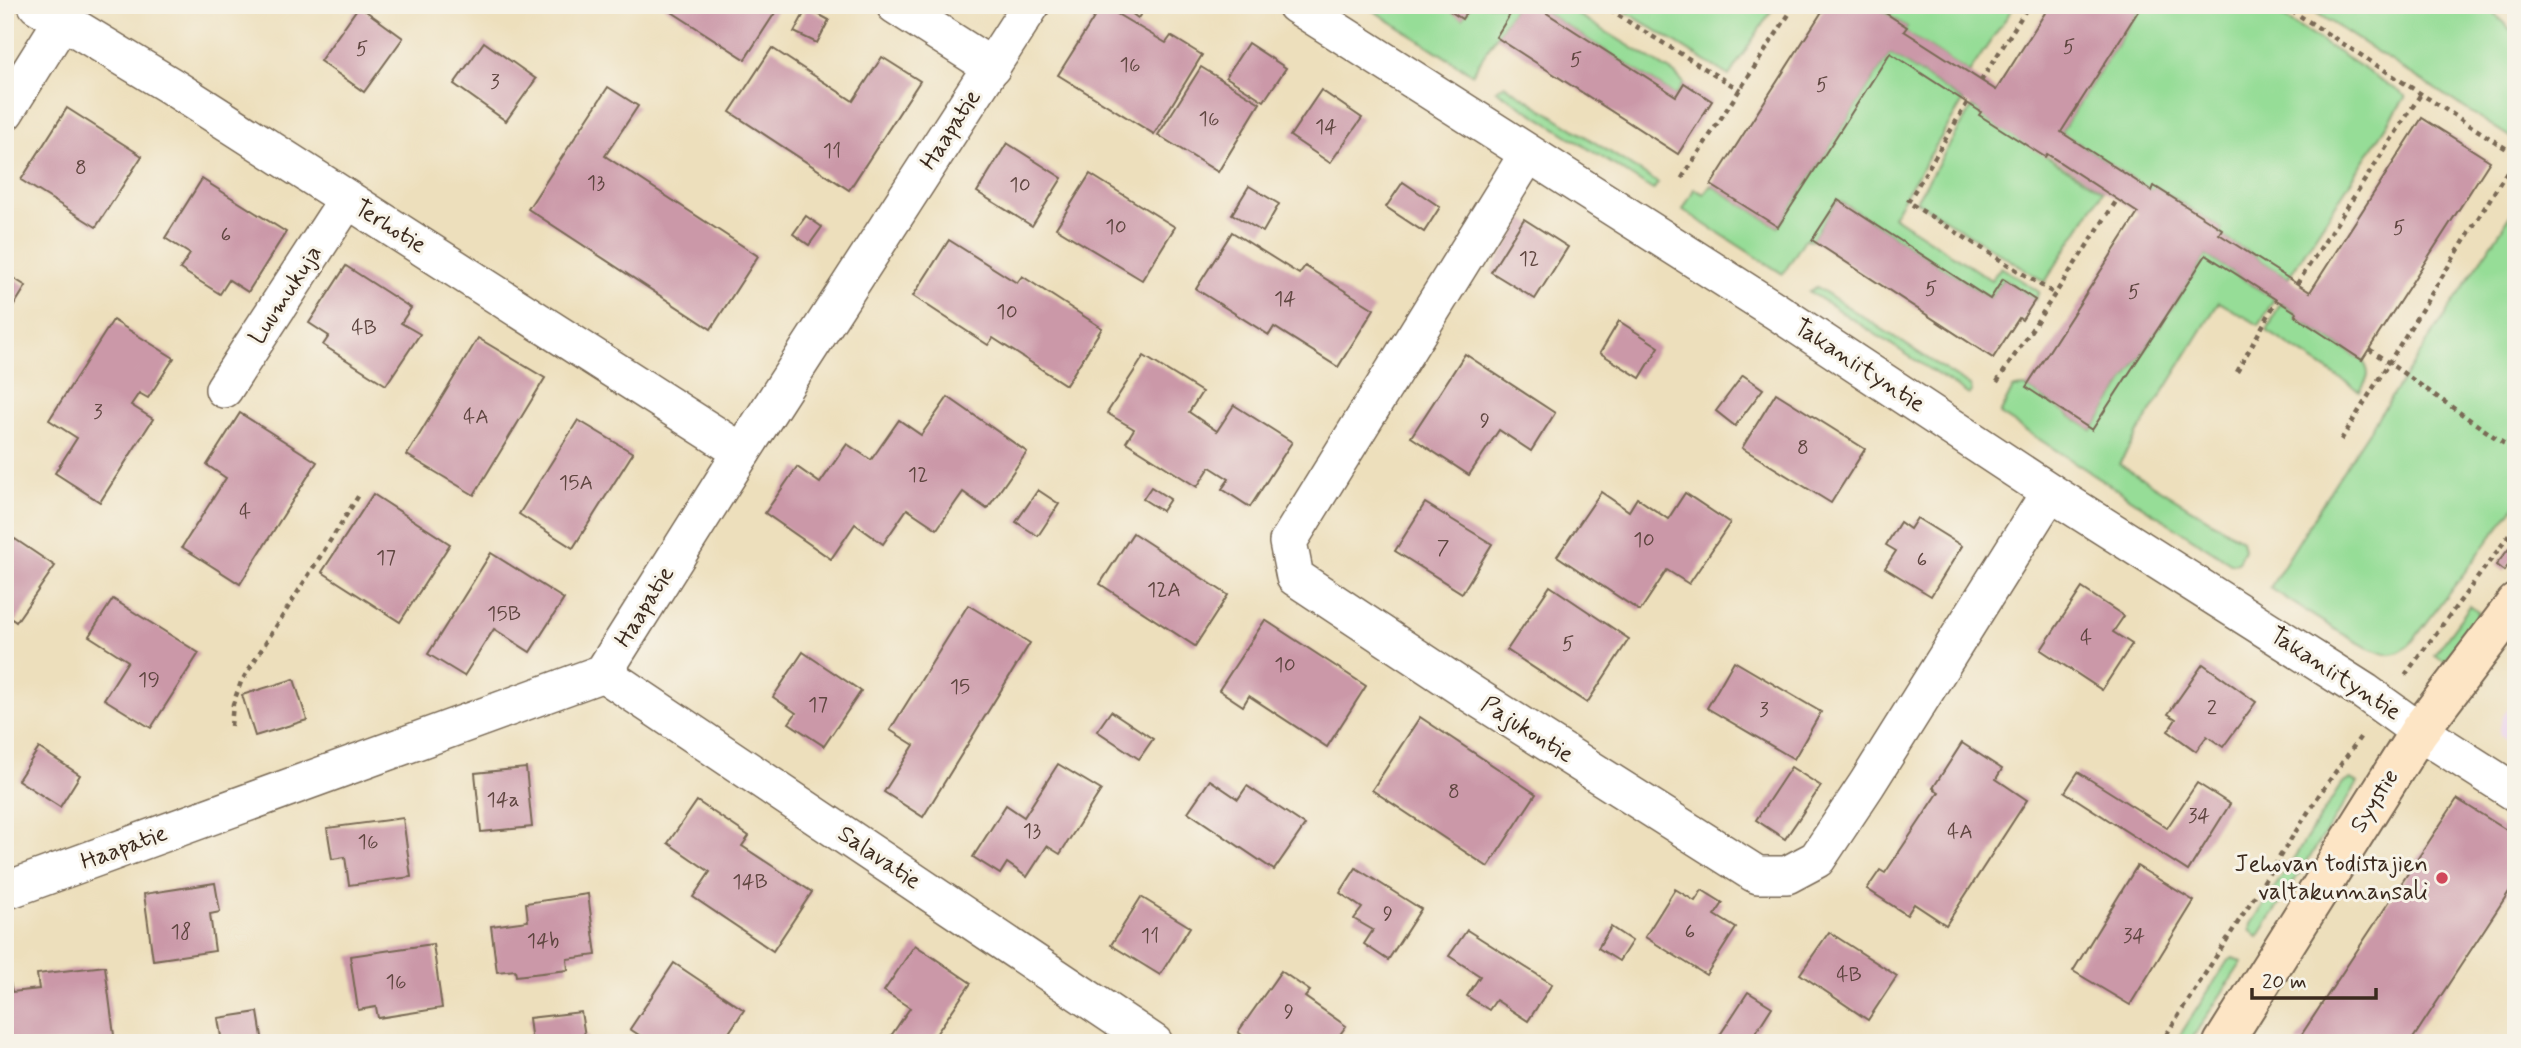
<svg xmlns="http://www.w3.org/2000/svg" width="2521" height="1048" font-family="Mynerve,sans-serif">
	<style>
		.built { fill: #ead1ed }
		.green { fill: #96dd97; stroke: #68845a; stroke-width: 2 }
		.building { fill: #cb98a8 }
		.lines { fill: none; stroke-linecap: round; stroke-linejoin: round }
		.street-casing { stroke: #796955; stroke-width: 40 }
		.secondary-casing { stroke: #796955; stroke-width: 42 }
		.path { stroke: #796955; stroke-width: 4.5; stroke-dasharray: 5 5; stroke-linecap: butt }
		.street { stroke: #fff; stroke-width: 37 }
		.secondary { stroke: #fde5c5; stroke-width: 38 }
		.poi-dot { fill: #d1495b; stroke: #f7f3e8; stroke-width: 2.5 }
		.labels { text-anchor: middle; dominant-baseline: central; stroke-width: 6; stroke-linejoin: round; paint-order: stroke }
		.number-label { font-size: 21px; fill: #5f4640 }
		.street-label { font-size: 24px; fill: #3b2a1e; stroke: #f7f3e8 }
		.poi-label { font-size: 24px; fill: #3b2a1e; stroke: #f7f3e8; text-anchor: end }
	</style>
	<rect width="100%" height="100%" fill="#f7f3e8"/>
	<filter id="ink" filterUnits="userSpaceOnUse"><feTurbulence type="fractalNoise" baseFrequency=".0143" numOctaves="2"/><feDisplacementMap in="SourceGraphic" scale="14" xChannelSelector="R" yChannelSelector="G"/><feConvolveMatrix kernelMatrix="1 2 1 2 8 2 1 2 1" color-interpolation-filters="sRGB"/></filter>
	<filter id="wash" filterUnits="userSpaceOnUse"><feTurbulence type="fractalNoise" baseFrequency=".00686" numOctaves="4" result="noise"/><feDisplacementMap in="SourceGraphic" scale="28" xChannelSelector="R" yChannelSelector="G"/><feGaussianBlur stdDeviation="1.57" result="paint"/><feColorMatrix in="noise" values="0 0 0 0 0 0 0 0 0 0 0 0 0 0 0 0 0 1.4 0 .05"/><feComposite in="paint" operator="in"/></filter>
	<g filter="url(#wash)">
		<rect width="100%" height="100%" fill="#eddfbc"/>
		<path class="built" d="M2516 697V745L2511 747 2499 735 2502 716Z"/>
		<g class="green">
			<path d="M1372 5H1441L1462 18 1471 5H1516L1472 74 1371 9Z"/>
			<path d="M1534 5H1582L1577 14 1675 74 1684 83 1676 96Z"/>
			<path d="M1615 5H1775L1729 76Z"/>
			<path d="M1873 5H2015L1969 73 1904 31 1907 27Z"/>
			<path d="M2142 5H2264L2406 96 2288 278 2219 234 2222 229 2155 186 2152 191 2061 132Z"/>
			<path d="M2304 5H2485L2516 35V141Z"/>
			<path d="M1890 53 1963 101 1893 216 1991 280 2001 267 2039 292 2035 300 2003 279 1990 299 1838 200 1812 240 1805 239 1783 274 1683 210 1694 189 1704 194 1711 185 1778 227Z"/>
			<path d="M1505 85 1658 183 1653 190 1496 90Z"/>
			<path d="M1972 107 1981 112 1980 115 2103 191 2045 282 1916 201Z"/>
			<path d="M2516 207V504L2412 642C2406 648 2400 654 2389 654 2367 654 2293 602 2270 588L2333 486Z"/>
			<path d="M2206 255 2274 299 2259 325 2219 302 2119 464 2242 540 2244 549 2238 562 2232 564 2000 414 2013 388 2026 387 2092 430Z"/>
			<path d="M1817 287 1970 386 1972 391 1969 395 1809 291Z"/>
			<path d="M2280 303 2297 313 2295 317 2362 360C2372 373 2368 378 2360 391L2267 331Z"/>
			<path d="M2470 606 2479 613 2445 661 2434 655Z"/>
			<path d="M2350 779 2358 783 2258 937 2250 930 2251 924 2341 785Z"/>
			<path d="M2233 958 2242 962 2189 1043H2175L2227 962Z"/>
		</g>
		<g id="blocks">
			<g class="building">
				<path d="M665 5H780L745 59 664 7Z"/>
				<path d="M1102 5 1166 43 1171 36 1202 55 1154 134 1058 75Z"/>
				<path d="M1120 5H1147L1138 18Z"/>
				<path d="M1441 5H1471L1462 19Z"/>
				<path d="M1516 5H1534L1676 96 1684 83 1712 101 1678 154 1496 37Z"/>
				<path d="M1815 5H1873L1907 27 1904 31 1996 90 2050 5H2142L2061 132 2152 191 2154 186 2222 229 2219 234 2310 292 2422 118 2490 161 2362 360 2295 316 2297 313 2206 255 2092 430 2026 387 2138 213 2047 154 2045 157 1979 115 1981 112 1890 53 1778 227 1711 185 1823 10Z"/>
				<path d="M359 6 403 38 364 92 320 61Z"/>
				<path d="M807 8 829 20 817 43 794 32Z"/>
				<path d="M484 42 536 79 506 121 454 84Z"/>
				<path d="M1248 43 1286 68 1264 101 1226 77Z"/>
				<path d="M772 48 853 101 882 57 920 81 849 190 730 112Z"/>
				<path d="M1201 67 1260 103 1218 172 1158 135Z"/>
				<path d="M608 87 638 106 605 156 758 256 711 329 528 209Z"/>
				<path d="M1321 90 1362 118 1330 163 1290 136Z"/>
				<path d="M67 108 142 156 96 227 21 180Z"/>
				<path d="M1007 143 1062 178 1032 226 977 192Z"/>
				<path d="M1090 174 1175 227 1142 280 1056 228Z"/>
				<path d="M202 179 286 232 248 292 229 280 220 294 180 269 190 254 165 238Z"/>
				<path d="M1403 182 1440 207 1424 232 1386 207Z"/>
				<path d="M1249 186 1279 204 1263 232 1232 214Z"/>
				<path d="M1838 200 1990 299 2003 279 2035 300 2022 320 2019 318 1993 358 1812 240Z"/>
				<path d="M806 216 822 227 809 245 793 234Z"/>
				<path d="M1524 219 1568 247 1535 299 1491 272Z"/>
				<path d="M1232 232 1299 274 1305 266 1374 309 1338 367 1274 327 1269 335 1196 289Z"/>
				<path d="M949 240 1017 283 1022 276 1102 328 1066 385 993 338 988 345 913 296Z"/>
				<path d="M346 266 411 308 401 323 420 334 386 385 323 345 329 336 309 323Z"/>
				<path d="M5 273 26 286 5 320Z"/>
				<path d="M113 320 174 358 148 398 139 393 131 405 153 419 100 502 55 473 77 438 49 420Z"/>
				<path d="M1619 321 1659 347 1640 378 1600 353Z"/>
				<path d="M478 338 545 378 474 495 407 455Z"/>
				<path d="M1465 354 1555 413 1531 451 1499 430 1469 475 1411 437Z"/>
				<path d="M1144 356 1202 392 1189 412 1217 431 1234 405 1292 442 1250 507 1222 489 1229 479 1210 467 1197 487 1126 442 1134 429 1107 413Z"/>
				<path d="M1743 375 1763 389 1735 426 1716 411Z"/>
				<path d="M1776 393 1865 449 1831 503 1742 448Z"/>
				<path d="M948 397 1027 452 987 509 963 492 937 529 907 509 883 544 855 524 831 559 765 513 797 467 820 483 847 444 871 460 899 420 921 435Z"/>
				<path d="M240 413 317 462 240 584 182 547 226 478 207 465Z"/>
				<path d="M578 420 633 453 573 548 519 514Z"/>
				<path d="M1151 487 1170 499 1162 511 1143 499Z"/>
				<path d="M1038 490 1059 504 1038 536 1016 522Z"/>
				<path d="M1601 492 1629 511 1637 498 1668 519 1685 493 1730 523 1689 584 1667 570 1640 611 1557 556Z"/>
				<path d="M373 494 450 544 400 622 322 572Z"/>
				<path d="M1425 503 1492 544 1462 593 1395 551Z"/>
				<path d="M1917 518 1962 546 1931 596 1885 568 1896 551 1886 545 1900 522 1910 529Z"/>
				<path d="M1133 533 1228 595 1195 646 1100 584Z"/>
				<path d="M5 538 12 543 15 539 55 566 16 622 5 614Z"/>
				<path d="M2511 546 2516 549V555L2504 571 2496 565Z"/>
				<path d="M491 553 564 599 530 652 494 629 464 676 428 654Z"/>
				<path d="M1550 586 1629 639 1587 703 1507 650Z"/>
				<path d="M2082 588 2124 616 2113 632 2132 644 2102 690 2041 650Z"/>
				<path d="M113 599 199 653 151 728 104 699 128 661 89 636Z"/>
				<path d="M968 605 1030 643 923 817 884 792 914 745 890 730Z"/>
				<path d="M1265 620 1366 686 1327 747 1249 696 1243 706 1219 690Z"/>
				<path d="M803 652 861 691 824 746 789 723 796 713 773 697Z"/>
				<path d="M1734 661 1821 712 1794 759 1707 708Z"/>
				<path d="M2203 664 2256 702 2223 747 2207 736 2196 751 2168 731 2176 719 2168 714Z"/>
				<path d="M294 679 307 720 255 736 242 695Z"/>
				<path d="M1111 711 1153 739 1139 759 1097 731Z"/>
				<path d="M1420 717 1536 794 1488 867 1372 790Z"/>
				<path d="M1962 743 2002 769 1996 779 2027 800 1946 925 1914 904 1907 915 1867 889 1880 870 1885 873 1939 792 1933 788Z"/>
				<path d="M39 748 80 775 60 807 18 780Z"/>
				<path d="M1058 764 1101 790 1060 854 1047 846 1027 877 1007 863 1000 874 973 857 1006 805 1024 817Z"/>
				<path d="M1791 767 1821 786 1785 839 1756 820Z"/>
				<path d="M526 768 532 827 481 832 475 773Z"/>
				<path d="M2078 772 2167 828 2197 783 2230 804 2188 871 2065 792Z"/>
				<path d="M1210 780 1238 799 1247 786 1305 825 1274 870 1188 812Z"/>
				<path d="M2457 799 2516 836V881L2410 1043H2296Z"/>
				<path d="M697 801 749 836 742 846 812 892 773 951 693 897 710 872 668 843Z"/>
				<path d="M403 818 411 877 349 885 345 857 332 859 327 828Z"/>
				<path d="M2137 866 2194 901 2130 1005 2073 971Z"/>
				<path d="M1356 868 1421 909 1388 960 1364 944 1373 930 1354 919 1362 908 1340 893Z"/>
				<path d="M215 883 220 912 210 914 215 951 153 960 144 894Z"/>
				<path d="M1675 889 1695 901 1702 890 1723 903 1715 915 1736 928 1706 975 1645 937Z"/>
				<path d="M588 894 596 955 567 959 568 970 516 976 515 970 497 972 491 926 528 921 526 903Z"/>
				<path d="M1141 897 1190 927 1160 975 1111 945Z"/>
				<path d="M1611 927 1632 941 1619 961 1598 948Z"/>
				<path d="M1467 930 1552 984 1528 1021 1496 1000 1489 1010 1467 996 1480 976 1449 956Z"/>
				<path d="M1829 932 1897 976 1868 1020 1800 974Z"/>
				<path d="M433 944 442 1008 378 1018 376 1007 358 1010 350 956Z"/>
				<path d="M915 945 971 983 930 1043H886L910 1008 884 991Z"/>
				<path d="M5 956 12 992 39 989 37 974 105 966 115 1043H5Z"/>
				<path d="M674 963 744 1010 722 1043H651L630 1029Z"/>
				<path d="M1281 971 1310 991 1305 997 1346 1026 1334 1043H1252L1238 1032Z"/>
				<path d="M1748 992 1772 1007 1749 1043H1726L1718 1038Z"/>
				<path d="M258 1012 263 1043H222L218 1018Z"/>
				<path d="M581 1012 585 1036H588L589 1043H532L529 1018Z"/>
			</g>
		</g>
	</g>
	<g filter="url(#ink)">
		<use href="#blocks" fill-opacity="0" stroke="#796955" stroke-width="2"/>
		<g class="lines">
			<defs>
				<g id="street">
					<path d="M37 5 171 86 742 452"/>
					<path d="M895 5 992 67"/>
					<path d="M1296 5 1776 311 2050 492 2365 692 2419 731 2516 793"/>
					<path d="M5 112 62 21"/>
					<path d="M1528 154 1288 542 1295 577 1473 695 1754 873 1758 875H1787L1817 859 1867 784 2050 492"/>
					<path d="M224 389 347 200"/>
					<path d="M603 673 1154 1043"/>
					<path d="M5 891 603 673 742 452 1031 5"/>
				</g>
				<path id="secondary" d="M2223 1043 2419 731 2516 603"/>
			</defs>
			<use href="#street" class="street-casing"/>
			<use href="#secondary" class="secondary-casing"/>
			<g class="path">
				<path d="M1601 5 1740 90"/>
				<path d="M2283 5 2516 155"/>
				<path d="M2507 5 2516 13"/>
				<path d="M1981 81 2029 5"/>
				<path d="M1967 103 1908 202 2055 294"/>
				<path d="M1682 178 1795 5"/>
				<path d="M2297 284 2421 94"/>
				<path d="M2369 349 2516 452"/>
				<path d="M2237 372 2277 300"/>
				<path d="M1997 382 2117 200"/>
				<path d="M2341 440 2516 157"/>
				<path d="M2405 675 2516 526"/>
				<path d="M5 695 10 719"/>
				<path d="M231 726 233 704 241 682 359 495"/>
				<path d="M2161 1043 2319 795 2361 736"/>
			</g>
			<use href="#street" class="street"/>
			<use href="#secondary" class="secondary"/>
		</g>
	</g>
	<circle class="poi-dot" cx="2442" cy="878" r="7"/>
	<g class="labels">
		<g class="number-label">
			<text x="2069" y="47">5</text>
			<text x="362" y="49">5</text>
			<text x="1576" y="60">5</text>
			<text x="1130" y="65">16</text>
			<text x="495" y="82">3</text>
			<text x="1822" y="85">5</text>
			<text x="1209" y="119">16</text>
			<text x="1326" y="127">14</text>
			<text x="832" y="151">11</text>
			<text x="81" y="168">8</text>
			<text x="596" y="183">13</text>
			<text x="1020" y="185">10</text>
			<text x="1116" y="227">10</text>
			<text x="2399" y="228">5</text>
			<text x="226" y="235">6</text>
			<text x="1529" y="259">12</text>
			<text x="1931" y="289">5</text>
			<text x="2134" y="292">5</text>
			<text x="1285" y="299">14</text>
			<text x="1007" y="312">10</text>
			<text x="364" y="328">4B</text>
			<text x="98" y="412">3</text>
			<text x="476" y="417">4A</text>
			<text x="1485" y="421">9</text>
			<text x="1803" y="448">8</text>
			<text x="918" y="475">12</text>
			<text x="576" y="483">15A</text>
			<text x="245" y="512">4</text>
			<text x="1644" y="540">10</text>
			<text x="1443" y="548">7</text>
			<text x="386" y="558">17</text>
			<text x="1922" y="560">6</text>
			<text x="1164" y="590">12A</text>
			<text x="504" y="614">15B</text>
			<text x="2086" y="638">4</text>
			<text x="1568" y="644">5</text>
			<text x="1285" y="665">10</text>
			<text x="149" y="680">19</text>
			<text x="960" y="687">15</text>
			<text x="818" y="705">17</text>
			<text x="2212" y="708">2</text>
			<text x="1764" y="710">3</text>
			<text x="1454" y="792">8</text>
			<text x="503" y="800">14a</text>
			<text x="2199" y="816">34</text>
			<text x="1032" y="831">13</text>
			<text x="1960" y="832">4A</text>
			<text x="368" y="842">16</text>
			<text x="750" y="882">14B</text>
			<text x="1388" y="914">9</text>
			<text x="181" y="932">18</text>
			<text x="1690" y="932">6</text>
			<text x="1150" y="936">11</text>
			<text x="2134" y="936">34</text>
			<text x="543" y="941">14b</text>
			<text x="1849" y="975">4B</text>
			<text x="396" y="982">16</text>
			<text x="1289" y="1012">9</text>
		</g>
		<g class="street-label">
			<text transform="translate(951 130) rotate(-57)">Haapatie</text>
			<text transform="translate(390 227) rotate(32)">Terhotie</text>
			<text transform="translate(286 295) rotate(-57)">Luumukuja</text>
			<text transform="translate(1859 366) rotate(33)">Takaniityntie</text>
			<text transform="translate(645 607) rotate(-58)">Haapatie</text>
			<text transform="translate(2335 674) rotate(33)">Takaniityntie</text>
			<text transform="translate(1527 730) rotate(32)">Pajukontie</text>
			<text transform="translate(2375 801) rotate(-58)">Syystie</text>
			<text transform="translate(124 848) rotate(-20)">Haapatie</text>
			<text transform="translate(879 858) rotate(34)">Salavatie</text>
		</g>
		<g class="poi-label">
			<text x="2428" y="864">Jehovan todistajien<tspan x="2428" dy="28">valtakunnansali</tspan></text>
		</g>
	</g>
	<rect width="2521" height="1048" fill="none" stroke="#f7f3e8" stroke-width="28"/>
	<path d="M2252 988v10h124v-10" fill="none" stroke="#3b2a1e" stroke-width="3.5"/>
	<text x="2262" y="988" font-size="21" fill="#3b2a1e" stroke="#f7f3e8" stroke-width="5" paint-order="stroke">20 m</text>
</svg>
